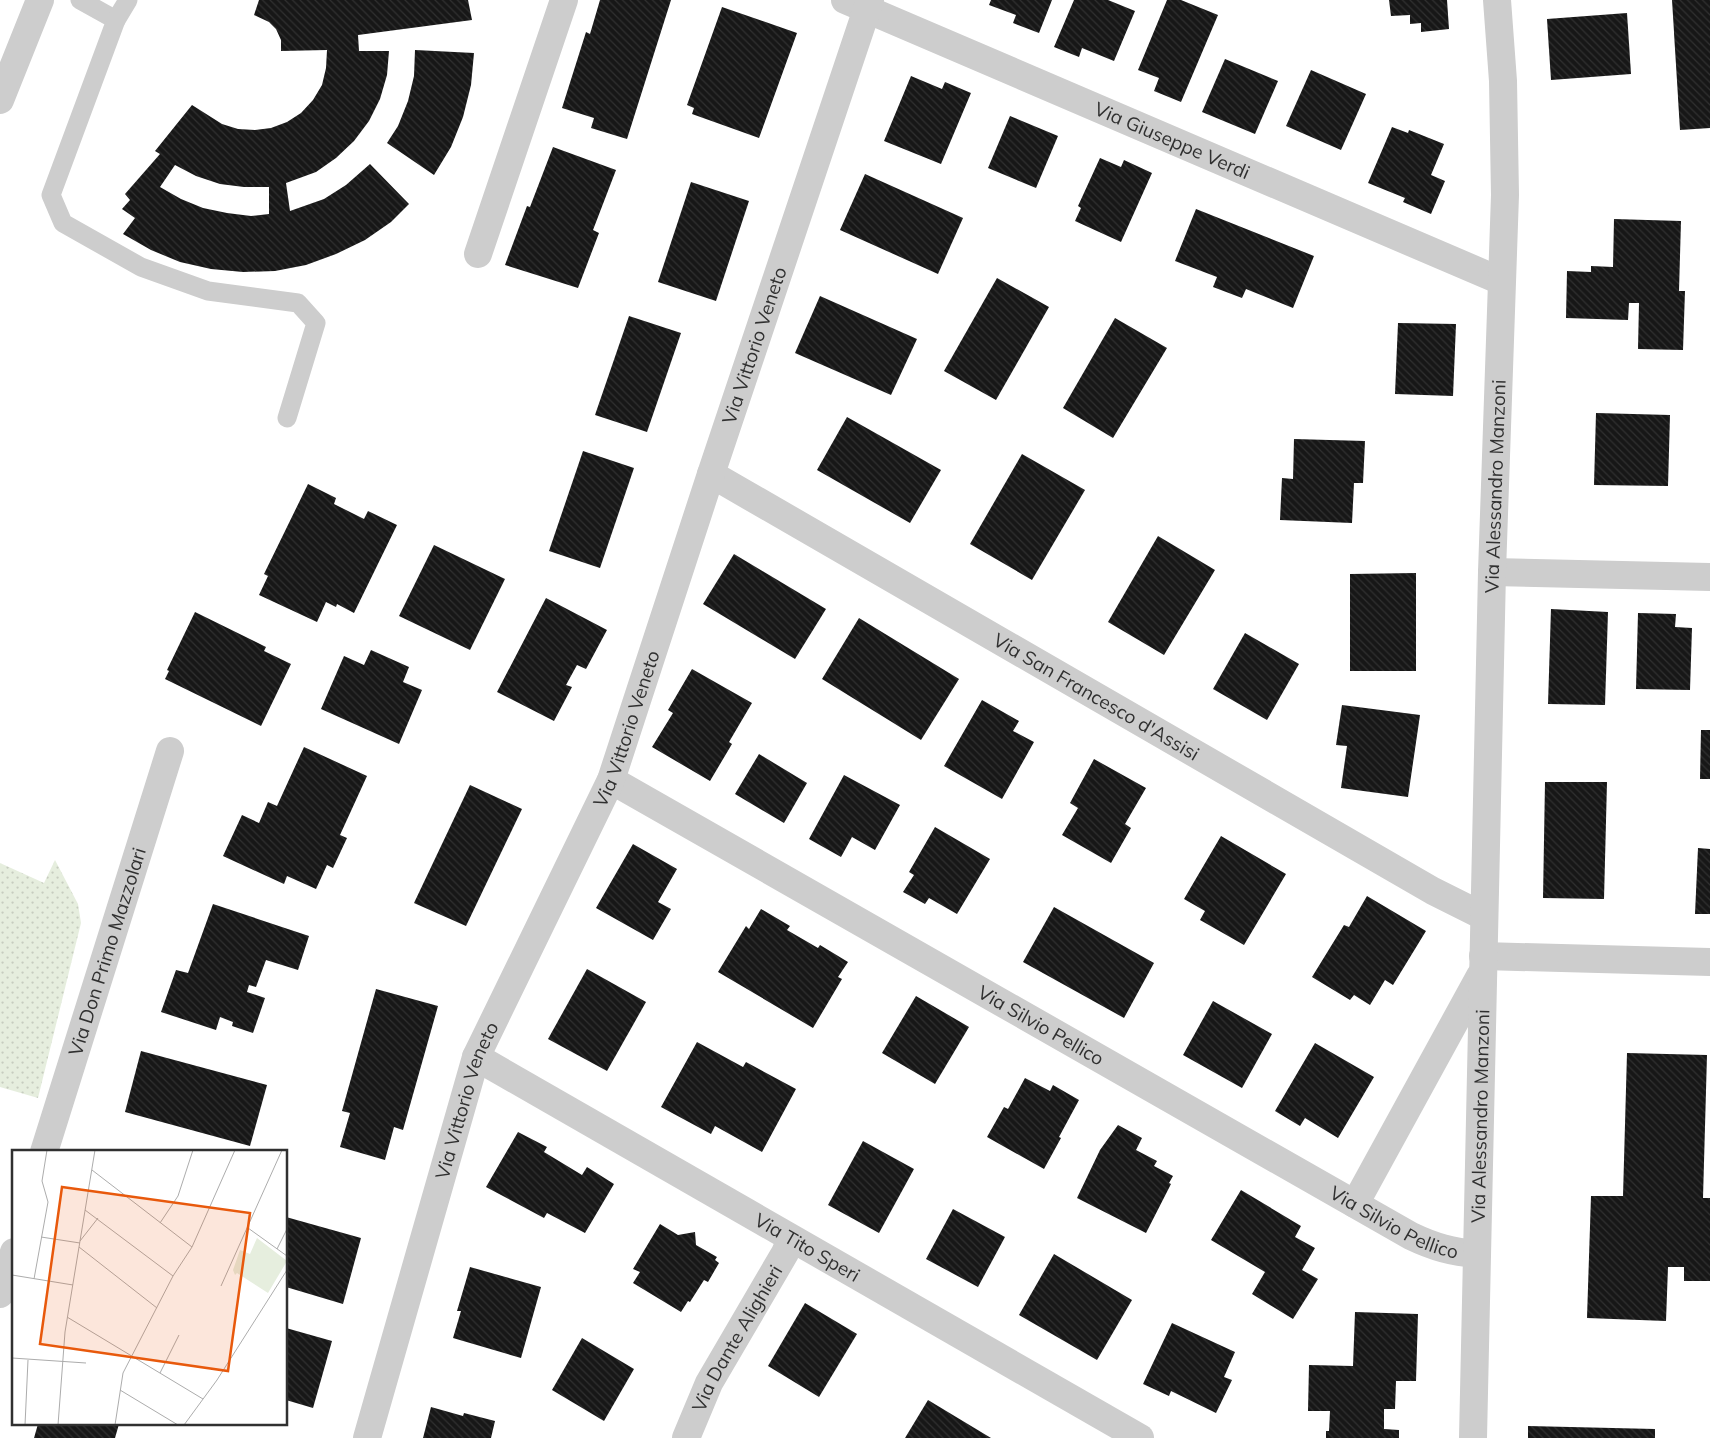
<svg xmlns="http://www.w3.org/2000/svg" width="1710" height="1438" font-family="Mulish,sans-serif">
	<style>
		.park { fill: url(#park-dots) }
		.building { fill: url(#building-back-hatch); fill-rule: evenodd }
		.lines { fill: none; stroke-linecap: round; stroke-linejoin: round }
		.service { stroke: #cdcdcd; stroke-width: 19 }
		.minor { stroke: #cdcdcd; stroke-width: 28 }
		.labels { text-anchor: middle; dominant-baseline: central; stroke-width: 5; stroke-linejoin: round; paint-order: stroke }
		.street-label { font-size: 19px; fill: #303030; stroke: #fff }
		.inset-road { fill: none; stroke: #acacac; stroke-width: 1 }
		.view { fill: #e8590c; fill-opacity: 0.15; stroke: #e8590c; stroke-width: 2.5 }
		.inset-edge { fill: none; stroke: #303030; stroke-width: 2.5 }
	</style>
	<defs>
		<pattern id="park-dots" width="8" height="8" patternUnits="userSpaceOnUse" patternTransform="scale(1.25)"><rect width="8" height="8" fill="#e6eede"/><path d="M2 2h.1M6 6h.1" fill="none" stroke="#c6ccbf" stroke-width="1.8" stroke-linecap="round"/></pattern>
		<pattern id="building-back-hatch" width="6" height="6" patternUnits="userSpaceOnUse" patternTransform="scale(1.25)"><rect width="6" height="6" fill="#171717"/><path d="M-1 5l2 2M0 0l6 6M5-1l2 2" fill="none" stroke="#303030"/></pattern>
	</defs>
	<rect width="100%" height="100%" fill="#fff"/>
	<path class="park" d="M55 860 78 904 81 923 38 1098 0 1087V863L44 883Z"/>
	<g class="building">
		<path d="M259 0H468L472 20 358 35 359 51H389L387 75 380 99 369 121 354 141 336 158 316 172 286 183 290 211 324 199 346 185 370 164 409 204 391 222 365 240 336 254 306 265 275 271 243 272 211 269 180 262 151 250 123 234 135 218 122 209 130 200 125 194 160 154 155 151 192 105 222 124 238 129 255 130 271 128 287 122 301 113 313 100 322 85 326 68 327 50 281 51V40L276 29 269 22 254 15ZM175 165 196 176 220 184 244 187H269V214L251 216 227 213 203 208 181 199 160 187Z"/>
		<path d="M600 0H671L627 139 591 128 594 118 562 108 586 32 590 34Z"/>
		<path d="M991 0H1052L1039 33 1013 23 1016 15 989 5Z"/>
		<path d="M1074 0H1108L1135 11 1114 61 1082 48 1079 57 1054 47Z"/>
		<path d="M1167 0H1181L1218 15 1181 102 1154 91 1159 78 1138 70Z"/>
		<path d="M1389 0H1447L1449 29 1421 32V23L1410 24V15L1391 16Z"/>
		<path d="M1672 0H1710V128L1680 130Z"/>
		<path d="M722 7 797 33 759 138 692 114 694 108 687 105Z"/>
		<path d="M1627 13 1631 74 1551 80 1547 19Z"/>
		<path d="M415 50 474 53 471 85 463 117 451 147 434 175 387 143 398 126 408 101 414 76Z"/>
		<path d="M1225 59 1278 81 1255 134 1202 112Z"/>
		<path d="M1311 70 1366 94 1341 150 1286 126Z"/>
		<path d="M911 76 942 89 945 82 971 93 941 164 884 141Z"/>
		<path d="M1010 116 1058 136 1036 188 988 168Z"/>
		<path d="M1392 127 1408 133 1409 130 1444 144 1431 175 1445 181 1431 214 1403 202 1405 198 1368 183Z"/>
		<path d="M553 147 616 170 593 230 599 233 578 288 505 265 527 206 530 207Z"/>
		<path d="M1100 158 1121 167 1124 160 1152 173 1121 242 1075 221 1081 208 1078 206Z"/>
		<path d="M865 174 963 218 938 274 840 230Z"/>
		<path d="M691 182 749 201 716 301 658 282Z"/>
		<path d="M1196 209 1314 256 1293 308 1246 289 1242 298 1213 287 1217 277 1175 261Z"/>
		<path d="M1614 219 1681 221 1679 291H1685L1683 350 1638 349 1639 303H1629L1628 320 1566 318 1567 271 1591 272V266L1613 267Z"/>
		<path d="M997 278 1049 307 996 400 944 371Z"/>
		<path d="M820 296 917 339 891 395 795 353Z"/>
		<path d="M629 316 681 333 647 432 595 415Z"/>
		<path d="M1115 318 1167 348 1113 438 1063 408Z"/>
		<path d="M1398 323 1456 324 1453 396 1395 394Z"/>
		<path d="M1596 413 1670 415 1668 486 1594 485Z"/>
		<path d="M847 417 941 470 910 523 817 470Z"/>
		<path d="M1294 439 1365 441 1363 483H1354L1352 523 1280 520 1282 478 1293 479Z"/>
		<path d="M583 451 634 468 600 568 549 551Z"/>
		<path d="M1022 454 1085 490 1032 580 970 544Z"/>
		<path d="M308 484 336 498 334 504 364 519 368 511 397 525 354 613 337 604 336 607 326 602 317 622 259 595 268 576 264 574Z"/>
		<path d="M1158 536 1215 570 1164 655 1108 622Z"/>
		<path d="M434 545 505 579 470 650 399 616Z"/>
		<path d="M734 554 826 609 795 659 703 604Z"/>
		<path d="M1416 573V671H1350V574Z"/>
		<path d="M546 598 607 630 586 669 577 665 566 685 572 687 554 721 497 692Z"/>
		<path d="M1551 609 1608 612 1605 705 1548 704Z"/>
		<path d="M195 612 266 647 264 651 291 664 261 726 165 679 169 671 167 670Z"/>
		<path d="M1638 613 1676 614 1675 627 1692 628 1690 690 1636 689Z"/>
		<path d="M859 618 959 679 921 740 822 679Z"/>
		<path d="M1245 633 1299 664 1267 720 1213 689Z"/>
		<path d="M371 650 409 667 403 682 422 690 399 744 321 709 344 656 364 665Z"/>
		<path d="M692 669 752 703 729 742 732 744 710 781 652 747 673 713 668 710Z"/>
		<path d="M982 700 1019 721 1013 731 1034 742 1002 799 944 766Z"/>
		<path d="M1342 705 1420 715 1408 797 1341 788 1347 746 1336 745Z"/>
		<path d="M1701 730H1710V779H1700Z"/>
		<path d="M304 747 367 776 340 835 347 838 333 868 327 865 316 889 287 876 284 884 223 856 242 815 259 823 268 802 277 806Z"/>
		<path d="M759 754 807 783 784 823 735 794Z"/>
		<path d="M1094 759 1146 788 1125 824 1131 828 1111 863 1062 835 1078 808 1070 803Z"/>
		<path d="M844 775 900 805 875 850 852 837 841 857 809 839Z"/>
		<path d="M1545 782H1607L1604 899 1543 898Z"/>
		<path d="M470 785 522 809 466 926 414 903Z"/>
		<path d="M935 827 990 859 957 914 929 898 925 904 903 892 914 875 909 872Z"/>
		<path d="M1221 836 1286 874 1244 945 1200 920 1205 911 1184 899Z"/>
		<path d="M633 844 677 869 658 902 671 909 653 940 596 908Z"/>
		<path d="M1698 848 1710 849V914H1695Z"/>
		<path d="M1367 896 1426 931 1393 985 1385 980 1370 1005 1354 995 1350 1000 1312 977 1344 925 1349 927Z"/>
		<path d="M213 904 309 936 298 970 266 960 256 987 249 985 247 992 265 998 253 1033 232 1026 233 1022 220 1017 216 1030 161 1012 176 970 188 973Z"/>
		<path d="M1054 907 1154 963 1124 1018 1023 962Z"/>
		<path d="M761 909 790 926 787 930 818 948 820 945 848 962 838 977 842 979 813 1028 718 972 746 926 749 929Z"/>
		<path d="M587 969 646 1002 607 1071 548 1039Z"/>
		<path d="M376 989 438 1006 403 1130 394 1127 385 1160 340 1147 350 1113 342 1111Z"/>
		<path d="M916 996 969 1027 935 1084 882 1053Z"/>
		<path d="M1213 1001 1272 1034 1242 1088 1183 1055Z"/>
		<path d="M697 1042 743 1067 746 1062 796 1089 762 1152 715 1126 711 1134 661 1107Z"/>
		<path d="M1315 1043 1374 1077 1338 1138 1305 1118 1300 1126 1275 1111Z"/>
		<path d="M141 1051 267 1085 250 1146 125 1112Z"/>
		<path d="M1627 1053 1707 1055 1703 1198H1710V1281H1684V1267H1668L1666 1321 1587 1318 1591 1196H1623Z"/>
		<path d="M1025 1078 1050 1091 1053 1085 1079 1100 1059 1137 1061 1138 1044 1169 987 1137 1004 1107 1008 1109Z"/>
		<path d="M1118 1125 1142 1138 1136 1150 1157 1161 1154 1166 1173 1176 1169 1183 1171 1184 1146 1233 1077 1198 1100 1150Z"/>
		<path d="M518 1132 547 1147 544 1152 582 1175 587 1167 614 1184 585 1233 547 1213 544 1218 486 1187Z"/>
		<path d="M863 1141 914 1169 879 1233 828 1205Z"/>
		<path d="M1241 1190 1301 1226 1295 1237 1315 1248 1302 1270 1318 1279 1293 1319 1252 1294 1265 1272 1211 1240Z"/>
		<path d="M953 1209 1005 1237 978 1287 926 1259Z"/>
		<path d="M286 1217 361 1238 343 1304 286 1287Z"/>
		<path d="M660 1224 678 1235 695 1232 696 1245 717 1257 715 1260 719 1263 708 1282 704 1280 690 1302 688 1301 681 1312 633 1283 640 1272 633 1269Z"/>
		<path d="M1054 1254 1132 1300 1097 1360 1019 1315Z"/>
		<path d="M470 1267 541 1287 521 1358 453 1338 461 1311H457Z"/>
		<path d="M805 1303 857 1334 819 1397 768 1366Z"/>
		<path d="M1355 1312 1418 1314 1416 1381H1396L1395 1409H1384V1429L1399 1430V1438H1326V1431H1329L1330 1411H1308L1309 1365 1353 1366Z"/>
		<path d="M1172 1323 1235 1352 1224 1377 1232 1380 1216 1413 1171 1391 1169 1396 1143 1384Z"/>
		<path d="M286 1328 332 1341 313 1408 286 1400Z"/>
		<path d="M582 1338 634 1369 604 1421 552 1390Z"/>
		<path d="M928 1400 991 1438H905Z"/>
		<path d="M431 1407 463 1416 464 1413 495 1421 491 1438H423Z"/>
		<path d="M38 1424H119L115 1438H34Z"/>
		<path d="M1528 1426 1655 1429V1438H1528Z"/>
	</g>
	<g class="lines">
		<g class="service">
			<path d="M80 0 116 20 51 195 63 223 141 267 208 291 298 303 316 323 287 418"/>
			<path d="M116 20 128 0"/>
		</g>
		<g class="minor">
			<path id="s1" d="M845 0 1501 281"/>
			<path d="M0 100 40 0"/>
			<path d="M478 254 564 0"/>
			<path id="s2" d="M711 474 1433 891 1483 916"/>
			<path d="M1492 572 1710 577"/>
			<path id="s3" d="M611 780 1411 1236C1434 1247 1452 1252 1477 1254"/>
			<path d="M1483 956 1710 962"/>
			<path id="s4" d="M476 1057 1140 1438"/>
			<path id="s5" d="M44 1152 170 751"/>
			<path d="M1355 1204 1480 976"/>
			<path d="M0 1294 14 1252"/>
			<path id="s6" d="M367 1438 476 1057 611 780 711 474 870 0"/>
			<path id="s7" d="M686 1438 709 1383 785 1253 791 1239"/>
			<path id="s8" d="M1473 1438 1492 572 1505 195 1503 81 1497 0"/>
		</g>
	</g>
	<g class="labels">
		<g class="street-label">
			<text stroke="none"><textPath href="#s1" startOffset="356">Via Giuseppe Verdi</textPath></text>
			<text stroke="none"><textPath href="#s6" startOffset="1162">Via Vittorio Veneto</textPath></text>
			<text stroke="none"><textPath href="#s8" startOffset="952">Via Alessandro Manzoni</textPath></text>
			<text stroke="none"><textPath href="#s2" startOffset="445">Via San Francesco d'Assisi</textPath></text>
			<text stroke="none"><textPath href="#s6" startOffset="758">Via Vittorio Veneto</textPath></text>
			<text stroke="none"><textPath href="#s5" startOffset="210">Via Don Primo Mazzolari</textPath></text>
			<text stroke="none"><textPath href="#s3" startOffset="495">Via Silvio Pellico</textPath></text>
			<text stroke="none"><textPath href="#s6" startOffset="352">Via Vittorio Veneto</textPath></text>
			<text stroke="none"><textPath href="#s8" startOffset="322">Via Alessandro Manzoni</textPath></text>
			<text stroke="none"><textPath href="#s3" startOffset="900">Via Silvio Pellico</textPath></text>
			<text stroke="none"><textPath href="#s4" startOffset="382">Via Tito Speri</textPath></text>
			<text stroke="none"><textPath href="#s7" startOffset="112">Via Dante Alighieri</textPath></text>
		</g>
	</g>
	<g transform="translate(12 1150)">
		<rect width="275" height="275" fill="#fff"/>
		<path d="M245 88 275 111 256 143 225 123 223 125 221 120 228 100 238 104Z" fill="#e6eede"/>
		<path class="inset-road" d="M80 20 180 97M73 60 161 126M148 73 166 46 181 0M236 78 275 106M29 87 68 93M68 91 86 68M67 97 145 158M265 99 275 79M0 125 61 135M22 129 36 52 30 31 35 0M209 136 270 0M55 167 191 249M0 208 74 213M148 223 167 185M108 240 166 275M13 275 16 210M46 275 53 182 83 0M103 275 111 223 161 126 180 97 223 0M172 275 205 230 275 120"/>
		<path class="view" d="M50 37 238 63 216 221 28 194Z"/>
		<rect width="275" height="275" class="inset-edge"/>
	</g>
</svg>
